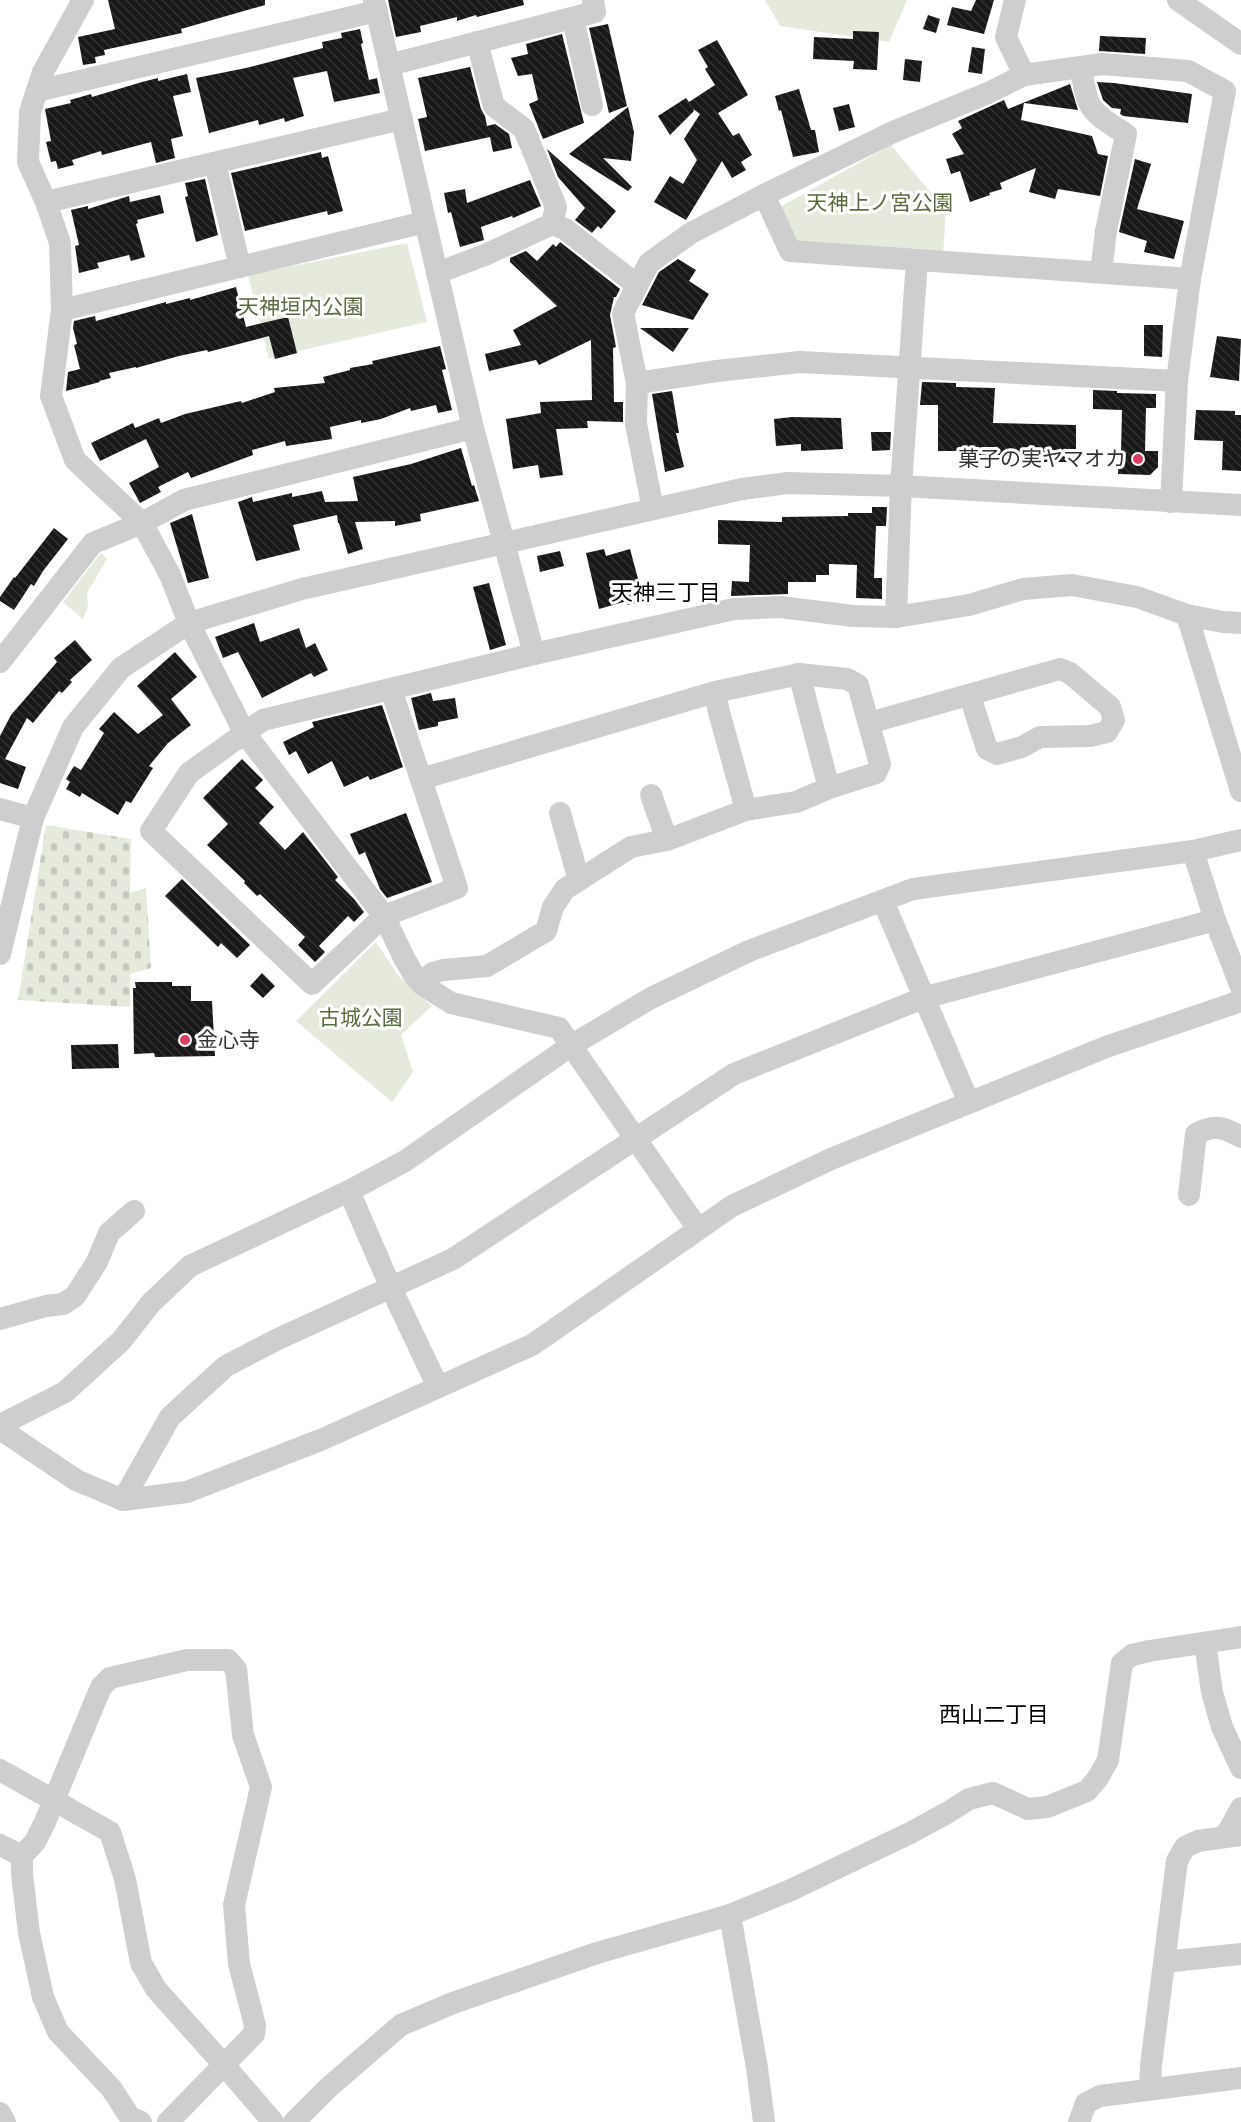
<svg xmlns="http://www.w3.org/2000/svg" width="1241" height="2122" font-family="'Varela Round','Noto Sans JP',sans-serif">
	<style>
		.cemetery { fill: url(#cemetery-stones) }
		.green { fill: #e6eadd }
		.building { fill: url(#building-back-hatch) }
		.lines { fill: none; stroke-linecap: round; stroke-linejoin: round }
		.minor { stroke: #cecece; stroke-width: 22 }
		.poi-dot { fill: #dd3e63; stroke: #fff; stroke-width: 2 }
		.labels { text-anchor: middle; dominant-baseline: central; stroke-width: 6; stroke-linejoin: round; paint-order: stroke }
		.park-label { font-size: 21px; fill: #5b6b40; stroke: #fff }
		.poi-label { font-size: 21px; fill: #313131; stroke: #fff; text-anchor: end }
		.neighbourhood-label { font-size: 22px; fill: #000; stroke: #fff }
	</style>
	<defs>
		<pattern id="cemetery-stones" width="16" height="16" patternUnits="userSpaceOnUse" patternTransform="scale(1.5)"><rect width="16" height="16" fill="#e6eadd"/><path d="M2 7V4a2 2 0 0 1 4 0v3zM10 15v-3a2 2 0 0 1 4 0v3z" fill="#c6c9be"/></pattern>
		<pattern id="building-back-hatch" width="6" height="6" patternUnits="userSpaceOnUse" patternTransform="scale(1.5)"><rect width="6" height="6" fill="#181818"/><path d="M-1 5l2 2M0 0l6 6M5-1l2 2" fill="none" stroke="#313131"/></pattern>
	</defs>
	<rect width="100%" height="100%" fill="#fff"/>
	<path class="cemetery" d="M46 825 131 839 130 893 146 888 151 968 130 974V1007L18 1000Z"/>
	<g class="green">
		<path d="M765 0H907L889 42 780 26Z"/>
		<path d="M891 145 946 211 943 253 795 242 780 207Z"/>
		<path d="M407 243 427 322 307 349 269 359 248 275Z"/>
		<path d="M101 553 107 559 87 593 88 607 83 619 63 602Z"/>
		<path d="M376 942 400 978 432 1006 401 1035 413 1072 392 1102 296 1021Z"/>
	</g>
	<g class="building">
		<path d="M108 0H265V5L181 29 182 33 104 50 105 55 95 57 96 63 83 65 78 37 115 29Z"/>
		<path d="M388 0H523L524 5 477 17 476 15 457 21V17L420 26 421 32 396 37Z"/>
		<path d="M976 0H994L984 34 947 25 952 7 971 11Z"/>
		<path d="M928 15 940 19 936 33 923 29Z"/>
		<path d="M608 24 627 106 609 113 589 28Z"/>
		<path d="M360 29 363 43 361 44 369 80 377 78 380 93 334 102 327 71 293 78 304 116 285 122 284 118 259 125 258 120 209 133 196 78 246 68 323 48 322 42 342 38 341 33Z"/>
		<path d="M853 31 879 32 877 70 853 69 854 61 813 59 814 37 853 39Z"/>
		<path d="M562 34 584 123 543 139 529 104 538 100 532 74 518 76 511 58 528 54 526 44Z"/>
		<path d="M1100 36 1146 38 1145 54 1099 51Z"/>
		<path d="M717 40 748 95 718 113 733 136 739 133 752 155 741 162 746 170 732 178 722 161 686 220 654 202 670 176 683 184 697 160 684 139 700 114 693 109 694 111 670 135 658 116 686 98 689 102 715 85 705 69 708 67 698 50Z"/>
		<path d="M972 47 985 49 982 74 968 72Z"/>
		<path d="M905 59 922 61 920 82 903 80Z"/>
		<path d="M470 67 481 109 485 116 487 126 495 124 509 134 512 148 493 152 490 137 425 151 418 119 427 117 418 78Z"/>
		<path d="M187 74 191 92 173 96 183 136 171 139 175 158 156 163 151 142 102 155 101 151 72 160 74 165 58 169 56 161 51 162 46 142 51 141 45 109 71 103 70 100 91 94 92 97 142 82 158 78V81Z"/>
		<path d="M1097 82 1114 83 1192 94 1188 123 1123 116 1120 114 1121 109 1112 108 1103 100Z"/>
		<path d="M1070 84 1078 110 1024 103 1021 120 1092 136 1098 154 1108 156 1100 196 1058 189 1055 199 1029 192 1036 168 1000 183 1002 189 989 193 990 195 970 202 960 171 951 174 946 159 964 154 952 134 962 128 958 121 1004 100 1008 109Z"/>
		<path d="M799 89 811 130H815L819 152 793 157 781 110 779 111 775 96Z"/>
		<path d="M849 104 855 127 839 131 833 108Z"/>
		<path d="M628 107 634 132 631 161 603 158 632 187 628 191 569 154Z"/>
		<path d="M547 149 616 211 601 229 598 226 592 233 575 220 585 208 558 177Z"/>
		<path d="M321 152 322 158 328 156 343 211 328 215 327 211 245 231 231 173Z"/>
		<path d="M1135 159 1151 164 1137 209 1184 221 1174 259 1144 252 1147 241 1119 232Z"/>
		<path d="M205 179 218 235 196 242 185 197 188 196 185 183Z"/>
		<path d="M530 180 541 206 513 218 512 216 481 227 484 240 460 247 451 212 448 213 444 193 465 189 467 203Z"/>
		<path d="M160 195 164 213 137 220 138 223 136 224 145 257 131 261 129 255 97 263 99 268 79 273 75 246 79 245 71 210 88 206V209L129 196 130 202Z"/>
		<path d="M560 242 620 289 616 297H614L610 315 616 347 613 348 614 402H623V422L587 421 588 428 556 429 563 475 540 478 538 465 513 469 506 419 541 413 540 402 592 400 591 340 539 365 536 360 489 371 485 354 521 345 513 330 557 306 510 262V258L526 251 537 261 553 244 556 247Z"/>
		<path d="M678 259 696 270 689 281 709 294 693 320 642 305 659 272Z"/>
		<path d="M236 287 246 327 288 317 297 353 275 359 269 336 208 352 207 350 179 356 136 368V367L109 373 111 378 99 381 100 382 66 391 68 372 80 369 74 345 77 344 73 328 74 321 95 316 96 321 166 302V304L190 298V300Z"/>
		<path d="M1144 325H1163L1162 357 1144 356Z"/>
		<path d="M640 328H689L673 352Z"/>
		<path d="M1217 336 1241 339 1239 381 1210 377Z"/>
		<path d="M440 346 446 369 442 370 452 410 438 413 436 405 411 411 410 408 381 419 361 423V420L330 427 332 439 286 446 285 441 252 450 253 455 191 478 188 472 158 487 161 492 140 503 129 483 159 467 146 439 100 461 91 443 133 423 135 428 159 418 161 423 185 414 241 401 242 403 275 392 274 388 325 383 323 377 350 370V368L373 364 372 361Z"/>
		<path d="M922 382 956 383V387L995 388 993 423 1076 425V462H1026V457L978 455 959 454V451H938V405H920Z"/>
		<path d="M1093 390 1117 391V393L1156 394V408H1146L1145 451H1158V467L1150 475 1118 474 1119 451H1121L1122 410 1093 409Z"/>
		<path d="M672 391 679 433H676L684 467 665 472 652 394Z"/>
		<path d="M1196 410 1235 411V415H1241V471L1222 470 1223 441 1194 440Z"/>
		<path d="M792 417 841 418 843 449 801 451V444L776 446 774 419Z"/>
		<path d="M871 432H891L890 450 872 451Z"/>
		<path d="M461 448 472 486 474 485 479 501 420 514 421 521 395 526V521L355 522 363 549 348 554 339 523H338L337 515 293 525 300 550 256 561 238 502 252 497 253 502 292 493V497L322 491 325 502 358 501 353 477 411 464Z"/>
		<path d="M872 507H887L886 526H876L874 578H882V599L856 598 857 565 829 564V575H816V582H788V594L731 596 732 581 749 582 750 545 718 544V520L782 522V517L848 516V513H872Z"/>
		<path d="M192 514 209 578 188 583 170 523Z"/>
		<path d="M54 528 68 539 43 571 34 586 31 584 14 610 0 601V597L14 577 15 578Z"/>
		<path d="M604 549 606 556 630 549 644 601 628 605 627 601 599 609 586 553Z"/>
		<path d="M560 551 564 566 540 572 537 556Z"/>
		<path d="M489 583 506 645 490 650 473 587Z"/>
		<path d="M254 623 260 642 299 628 306 648 315 643 328 670 314 677 311 673 262 698 238 652 223 658 215 637Z"/>
		<path d="M75 640 92 660 70 680 72 682 62 693 59 691 33 723 27 718 5 759 26 767 18 789 0 783V736L11 715 57 662 54 658Z"/>
		<path d="M175 652 197 677 171 699 191 725 168 743 149 766 153 768 131 803 126 801 118 815 82 793 80 797 66 789 70 782 66 779 74 766 81 770 104 733 99 729 114 712 138 734 163 715 137 686Z"/>
		<path d="M431 693 433 701 455 698 458 718 438 722V726L419 730 411 698Z"/>
		<path d="M382 705 403 767 370 780 368 776 344 787 332 761 308 774 296 751 289 755 283 742 314 727 312 722Z"/>
		<path d="M242 759 263 780 255 788 274 807 259 823 285 850 303 832 338 877 335 880 354 899 364 912 354 922 348 916 319 946 325 952 315 962 298 945 305 937 260 894 257 896 244 883 245 881 207 845 228 824 203 798Z"/>
		<path d="M406 813 432 882 387 898 380 889 365 852 359 855 350 834Z"/>
		<path d="M182 879 250 945 237 958 221 943 218 947 165 896Z"/>
		<path d="M262 973 275 986 263 998 250 986Z"/>
		<path d="M135 982H172V986H191V1001H212L215 1056 155 1057 154 1053 134 1054 133 988H136Z"/>
		<path d="M118 1044 119 1068 72 1069 71 1045Z"/>
	</g>
	<g class="lines">
		<g class="minor">
			<path d="M83 0 43 72 30 112 28 162 46 202 60 243 62 310 51 396 75 460 142 523 170 575 189 623 244 732 384 916 404 958 415 977 423 985 451 1003 559 1028 698 1229"/>
			<path d="M374 0 473 428 534 654"/>
			<path d="M1015 0 1006 37 1024 75"/>
			<path d="M1178 0 1241 44"/>
			<path d="M573 18 592 105"/>
			<path d="M389 65 595 12 593 0"/>
			<path d="M1081 67C1087 111 1090 111 1126 134L1106 231 1101 272"/>
			<path d="M37 91 377 11"/>
			<path d="M215 163 240 267"/>
			<path d="M764 195 790 251 1190 279"/>
			<path d="M46 202 402 119"/>
			<path d="M552 224 565 229 637 285"/>
			<path d="M437 273 485 255 552 224 556 207 524 129 494 106 477 42"/>
			<path d="M62 310 425 222"/>
			<path d="M637 383 717 371 800 362 1177 381"/>
			<path d="M653 509 636 424 637 383 623 313 649 263 691 233 764 195 893 132 988 93 1024 75 1102 64 1188 71 1225 91 1190 279 1177 381 1171 502"/>
			<path d="M1187 615 1241 791"/>
			<path d="M896 617 901 486 917 260"/>
			<path d="M0 662 93 543 142 523 184 500 473 428"/>
			<path d="M799 674 829 788"/>
			<path d="M391 689 457 888 384 916 312 984 151 831 189 773 263 720 534 654 734 609 780 607 853 616 896 617 969 605 1023 589 1072 585 1137 597 1187 615 1223 622 1241 623"/>
			<path d="M715 692 719 712 746 810"/>
			<path d="M869 723 1060 669 1070 673 1110 707 1114 720 1107 732 1090 736 1040 737 1022 747 997 754 987 749 970 696"/>
			<path d="M421 779 715 692 799 674 847 679 858 685 880 764 876 773 829 788 796 802 746 810 667 840 631 847 565 889 553 907 546 931 487 966 443 970 432 973 423 985"/>
			<path d="M651 795 667 840"/>
			<path d="M0 809 33 818"/>
			<path d="M560 813 579 880"/>
			<path d="M1193 851 1215 920 1241 987"/>
			<path d="M883 901 969 1103"/>
			<path d="M0 954 33 818 73 727 121 668 189 623 302 589 742 489 788 483 901 486 1241 505"/>
			<path d="M349 1191 391 1288 438 1387"/>
			<path d="M1189 1195 1196 1134C1215 1124 1223 1127 1241 1137"/>
			<path d="M0 1319 46 1306 63 1304 75 1296 97 1262 109 1233 134 1211"/>
			<path d="M0 1425 65 1392 121 1341 151 1303 190 1266 349 1191 405 1161 572 1045 651 998 749 951 913 889 1193 851 1241 840"/>
			<path d="M0 1429 76 1480 123 1500 187 1492 323 1439 532 1345 732 1206 831 1159 1106 1047 1241 1001"/>
			<path d="M123 1500 170 1417 226 1366 278 1339 453 1259 734 1074 923 998 1215 920"/>
			<path d="M1205 1643 1212 1692 1222 1727 1241 1768"/>
			<path d="M0 1770 110 1832 125 1879 141 1963 156 1989 224 2065 273 2122"/>
			<path d="M1225 1837 1241 1808"/>
			<path d="M0 1845 22 1856"/>
			<path d="M730 1915 757 2068 764 2122"/>
			<path d="M1164 1962 1241 1954"/>
			<path d="M1150 2089 1151 2065 1177 1861 1185 1847 1198 1841 1241 1835"/>
			<path d="M0 2113 5 2122"/>
			<path d="M141 2122 130 2117 111 2088 58 2032 43 1997 29 1933 22 1874V1856L35 1842 45 1822 101 1687 110 1678 187 1660H228L236 1669 243 1735 261 1787 234 1905 239 1964 255 2025 254 2034 168 2122"/>
			<path d="M294 2122 329 2087 401 2025 453 2003 597 1953 730 1915 791 1890 910 1833 947 1813 969 1799 993 1793 1028 1809 1047 1807 1087 1791 1098 1778 1108 1760 1122 1663 1132 1655 1149 1651 1241 1637"/>
			<path d="M1079 2122 1086 2103 1100 2096 1241 2078"/>
		</g>
	</g>
	<g class="poi-dot">
		<circle cx="1138" cy="459" r="6"/>
		<circle cx="185" cy="1040" r="6"/>
	</g>
	<g class="labels">
		<g class="park-label">
			<text x="880" y="203">天神上ノ宮公園</text>
			<text x="301" y="307">天神垣内公園</text>
			<text x="361" y="1018">古城公園</text>
		</g>
		<g class="poi-label">
			<text x="1126" y="459">菓子の実ヤマオカ</text>
			<text x="197" y="1040" text-anchor="start">金心寺</text>
		</g>
		<g class="neighbourhood-label">
			<text x="666" y="593">天神三丁目</text>
			<text x="994" y="1715">西山二丁目</text>
		</g>
	</g>
</svg>
